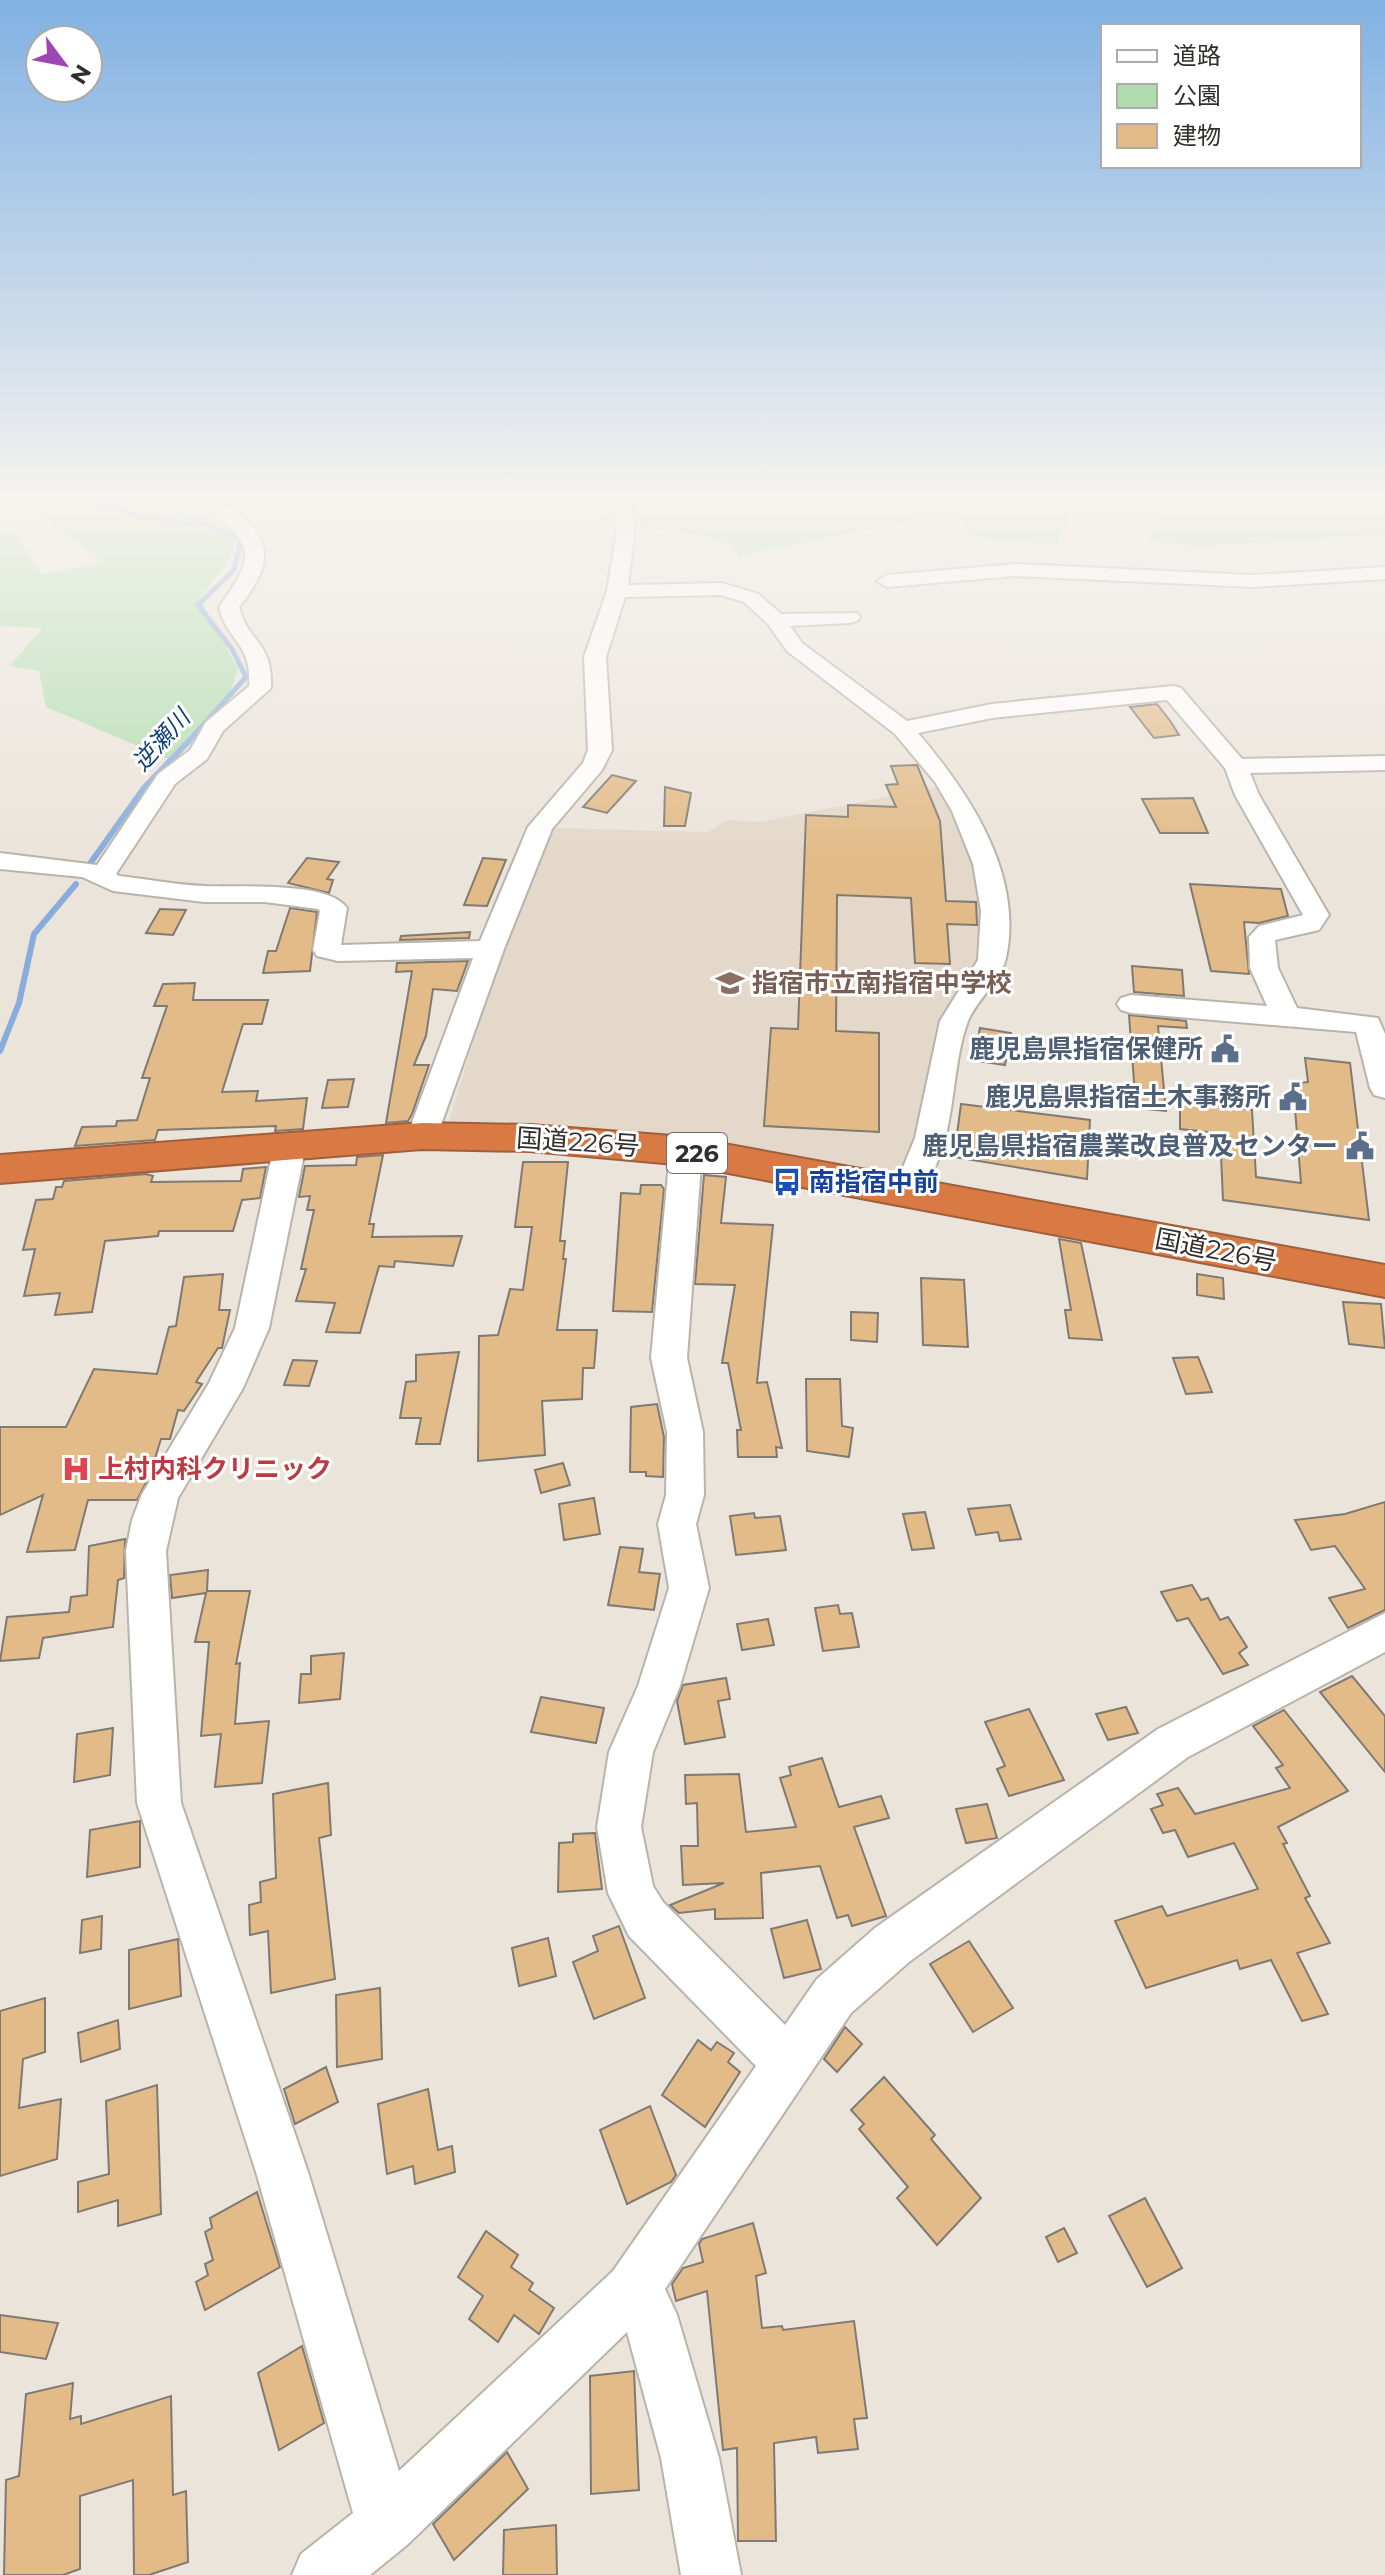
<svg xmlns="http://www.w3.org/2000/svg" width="1385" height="2575" font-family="Montserrat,'Noto Sans JP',sans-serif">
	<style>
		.built { fill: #e3d8c9 }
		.green { fill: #b1ddae }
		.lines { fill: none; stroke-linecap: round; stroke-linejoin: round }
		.stream-far1 { stroke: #88acdc; stroke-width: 5 }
		.stream { stroke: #88acdc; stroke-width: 6 }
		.building { fill: #e2bb88; stroke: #807a72; stroke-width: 2 }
		.minor-casing { stroke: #b9b3aa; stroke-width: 4 }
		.highway-casing { stroke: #9e5f3c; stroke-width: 4 }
		.minor { fill: #fff; fill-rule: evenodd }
		.highway { fill: #d97a45; fill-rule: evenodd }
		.labels { text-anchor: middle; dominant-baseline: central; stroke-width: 6; stroke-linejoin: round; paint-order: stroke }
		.far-water-label { font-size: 24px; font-style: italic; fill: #0f4079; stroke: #fff }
		.shield { fill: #fff; stroke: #6f6d6b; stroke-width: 2 }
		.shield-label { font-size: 24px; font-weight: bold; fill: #312e2b }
		.education-label { font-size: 26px; font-weight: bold; fill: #785e54; stroke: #fff; text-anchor: start }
		.service-label { font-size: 26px; font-weight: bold; fill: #4e5e75; stroke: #fff; text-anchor: end }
		.street-label { font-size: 26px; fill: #312e2b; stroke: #fff }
		.transit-label { font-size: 26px; font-weight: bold; fill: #164399; stroke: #fff; text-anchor: start }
		.health-label { font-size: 26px; font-weight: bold; fill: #be3a42; stroke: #fff; text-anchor: start }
	</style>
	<rect width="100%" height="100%" fill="#ebe4db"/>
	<path class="built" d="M942 786 956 814 984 894 981 967 917 1148 903 1175 604 1130 449 1121 504 940 551 828 708 832 727 820 760 822Z"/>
	<g class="green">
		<path d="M33 500H149L184 509 236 532 232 555 200 599 238 669 227 701 171 760 46 707 39 671 10 666 42 628 0 626V532L16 534 41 574 105 563 46 517Z"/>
		<path d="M612 500H1385V534L1199 547 1148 541 1156 517 1069 515 1057 544 970 537 960 516 924 518 740 556 719 539 597 519Z"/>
	</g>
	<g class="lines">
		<path class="stream-far1" d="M91 500 133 515 206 525 241 540 234 570 198 605 232 649 246 677 187 743"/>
		<g class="stream">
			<path d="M89 865 144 788 189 741"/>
			<path d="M0 1051 19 1003 34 934 76 884"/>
		</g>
	</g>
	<g class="building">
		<path d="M1157 704 1171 722 1179 735 1154 738 1130 707Z"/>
		<path d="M917 765 940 821 946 901 976 902 977 925 947 924 950 964 915 963 911 898 837 895 836 1031 879 1033V1132L764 1126 771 1028 798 1029 806 815 848 817V805L896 807 886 785 898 784 891 766Z"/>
		<path d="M612 775 636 781 607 813 583 807Z"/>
		<path d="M665 787 691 793 685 826H664Z"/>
		<path d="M1193 798 1208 833H1160L1142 799Z"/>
		<path d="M307 858 339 862 327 879 333 880 329 893 288 883Z"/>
		<path d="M483 858 506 860 487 906 464 905Z"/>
		<path d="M1190 884 1281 889 1288 916 1259 923 1244 922 1249 974 1211 971Z"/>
		<path d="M290 908 317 912 310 971 263 973 268 951H276Z"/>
		<path d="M160 909 186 910 173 935 146 933Z"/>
		<path d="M470 932 469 938 400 940 401 936Z"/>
		<path d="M468 961 457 991 433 989 426 1036 414 1065H429L412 1114 408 1121 386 1123 412 971 396 972 397 963Z"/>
		<path d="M1132 966 1182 970 1184 996 1134 992Z"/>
		<path d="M195 983 193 1000H268L262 1024H243L222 1092 258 1091 256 1101 307 1098 303 1129 275 1131 276 1126 158 1130 155 1140 75 1146 82 1127 116 1126 117 1121 137 1120 150 1078H142L167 1006H154L163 984Z"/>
		<path d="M1129 1015 1186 1021 1187 1028 1158 1026 1166 1111 1136 1108Z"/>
		<path d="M980 1028 1011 1033 1005 1065 978 1061 979 1055 975 1054Z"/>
		<path d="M1305 1058 1350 1063 1369 1220 1223 1200 1221 1155 1217 1154 1216 1133 1180 1129V1101L1252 1110 1256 1177 1301 1183 1293 1084 1308 1082Z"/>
		<path d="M354 1079 348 1107 322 1108 328 1080Z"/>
		<path d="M961 1104 1090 1120 1087 1179 954 1157Z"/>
		<path d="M383 1155 369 1224H374L372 1237 462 1236 453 1266 395 1261 394 1267 379 1266 360 1333 326 1332 335 1303 296 1301 306 1269H301L314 1210H307L310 1196 299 1197 305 1166 356 1165 357 1157Z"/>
		<path d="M523 1162H568L560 1241H565L563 1259H566L557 1330H597L594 1368H583L582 1399 542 1401 545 1455 478 1461 479 1336 498 1335 510 1289 523 1290 532 1227H515Z"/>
		<path d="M266 1167 260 1198 242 1200 233 1231H159L158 1236 105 1241 92 1312 55 1315 60 1293 24 1296 35 1249 23 1250 36 1200 53 1199 56 1187H62L64 1181 146 1174 153 1176 151 1182 241 1181 243 1169Z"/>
		<path d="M704 1175 726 1177 721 1223 773 1225 757 1383 767 1382 782 1448 776 1447 777 1457H738L737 1430H741L728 1363H722L735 1285 695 1284Z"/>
		<path d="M641 1185H661L664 1189 652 1312 613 1311 621 1193 640 1194Z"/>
		<path d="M1059 1239 1081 1243 1102 1340 1069 1338 1065 1310H1071Z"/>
		<path d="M223 1274 219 1310H230L222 1348H218L196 1382 202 1384 184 1411 178 1410 170 1439H161L150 1475 137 1500H88L75 1550 27 1552 43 1495 0 1515V1427H66L94 1369 157 1374 169 1327 176 1326 184 1277Z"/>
		<path d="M1197 1274 1223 1278 1224 1299 1197 1295Z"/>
		<path d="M921 1278 964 1280 968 1347 923 1345Z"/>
		<path d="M1343 1302 1381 1304 1385 1348 1349 1344Z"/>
		<path d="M851 1312 878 1313 877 1342 851 1340Z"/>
		<path d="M459 1352 440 1444H416L421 1418H400L406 1382 416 1381V1355Z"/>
		<path d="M1198 1357 1212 1392 1186 1394 1173 1358Z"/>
		<path d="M293 1360 317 1361 309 1386 284 1385Z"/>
		<path d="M806 1379H840L842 1426 853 1428 849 1457 807 1451Z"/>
		<path d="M657 1404 664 1437 663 1477 646 1476V1472H630L631 1407Z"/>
		<path d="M563 1463 570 1485 541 1493 535 1470Z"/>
		<path d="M594 1498 600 1534 564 1540 559 1504Z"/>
		<path d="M1385 1502V1610L1348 1628 1329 1598 1365 1589 1335 1546 1311 1550 1295 1520 1345 1514Z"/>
		<path d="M1010 1505 1021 1539 1000 1541 998 1532 976 1535 968 1509Z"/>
		<path d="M925 1512 934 1548 912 1550 903 1514Z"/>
		<path d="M754 1513 755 1518 780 1516 786 1550 736 1555 730 1516Z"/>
		<path d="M125 1539 124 1578 118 1580 113 1627 43 1638 39 1658 0 1661 7 1617 69 1612 71 1597 87 1595 89 1546Z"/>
		<path d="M620 1547 643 1549 639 1572 660 1574 654 1610 608 1605Z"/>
		<path d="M208 1570 207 1591H250L236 1664 240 1663 235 1724 269 1721 262 1783 215 1787 221 1734 201 1736 209 1642H195L206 1593 172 1598 170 1575Z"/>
		<path d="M1192 1585 1201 1600 1208 1598 1220 1620 1228 1617 1247 1647 1239 1653 1248 1665 1223 1674 1188 1618 1177 1621 1161 1592Z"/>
		<path d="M838 1605 840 1614 852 1613 859 1647 823 1651 815 1608Z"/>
		<path d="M768 1619 774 1645 742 1650 737 1624Z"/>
		<path d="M344 1653 340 1699 299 1703 301 1674H311V1656Z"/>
		<path d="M1352 1676 1385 1716V1772L1320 1692Z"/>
		<path d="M726 1678 730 1699 718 1701 725 1737 685 1744 677 1701 683 1685Z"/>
		<path d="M541 1697 604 1708 596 1743 531 1732Z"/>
		<path d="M1126 1707 1138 1733 1108 1740 1096 1714Z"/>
		<path d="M1029 1709 1064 1780 1009 1796 997 1769 1005 1766 985 1722Z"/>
		<path d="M1284 1710 1348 1791 1278 1827 1287 1843 1283 1844 1310 1896 1305 1898 1330 1943 1297 1953 1328 2014 1302 2021 1271 1960 1240 1969 1237 1960 1146 1988 1115 1921 1162 1906 1167 1916 1258 1889 1234 1843 1188 1857 1175 1830 1163 1833 1151 1809 1163 1805 1157 1794 1178 1788 1195 1814 1290 1788 1276 1768 1283 1765 1253 1726Z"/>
		<path d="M113 1728 110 1775 74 1782 77 1734Z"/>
		<path d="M822 1758 839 1807 881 1796 889 1818 854 1827 886 1916 852 1926 848 1915 837 1918 820 1866 761 1873 763 1918 715 1919V1909L679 1913 670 1905 724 1883 683 1885 681 1846H698L697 1803 686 1804 685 1775 739 1774 746 1832 796 1827 780 1778 791 1775 789 1767Z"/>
		<path d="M328 1783 331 1835 319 1838 335 1979 271 1993 268 1931 250 1935 249 1905 261 1902 260 1882 276 1878 273 1794Z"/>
		<path d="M987 1804 997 1838 966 1843 956 1809Z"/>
		<path d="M140 1821V1867L87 1877 90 1830Z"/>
		<path d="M595 1833 602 1889 558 1892 559 1843 573 1842V1834Z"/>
		<path d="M102 1916 101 1949 80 1953 82 1920Z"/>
		<path d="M807 1920 821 1969 784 1978 771 1929Z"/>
		<path d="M619 1926 645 1998 594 2019 573 1962 598 1951 593 1936Z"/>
		<path d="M548 1938 556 1976 519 1986 512 1948Z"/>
		<path d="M178 1939 181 1996 129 2009V1950Z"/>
		<path d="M969 1941 1013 2008 973 2032 930 1964Z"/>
		<path d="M380 1988 382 2059 337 2067 336 1995Z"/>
		<path d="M45 1998V2052L23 2059 19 2108 61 2099 57 2159 0 2176V2011Z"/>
		<path d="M118 2020 120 2049 81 2062 78 2033Z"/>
		<path d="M845 2027 862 2044 837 2072 824 2059Z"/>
		<path d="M698 2040 711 2050 717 2042 734 2053 728 2062 740 2072 705 2127 662 2095Z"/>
		<path d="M326 2067 338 2102 295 2124 284 2089Z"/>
		<path d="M884 2077 935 2135 931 2139 981 2198 937 2245 897 2198 908 2187 859 2129 864 2124 851 2110Z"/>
		<path d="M157 2085 161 2214 118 2226V2200L78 2212V2182L109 2174 106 2101Z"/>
		<path d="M428 2089 438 2150 452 2146 455 2172 415 2184 413 2166 387 2174 378 2104Z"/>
		<path d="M650 2106 676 2175 671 2182 627 2204 600 2130Z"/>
		<path d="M257 2192 280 2267 205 2310 196 2282 208 2275 205 2264 213 2260 205 2232 212 2228 210 2218Z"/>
		<path d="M1145 2198 1182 2268 1147 2287 1109 2216Z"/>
		<path d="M753 2223 766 2273 756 2276 762 2328 782 2326 783 2330 854 2321 867 2418 854 2419 858 2449 818 2453 816 2437 774 2443 776 2541H738L737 2448 723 2450 707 2291 676 2301 672 2284 683 2268 703 2262 699 2244 702 2239Z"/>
		<path d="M1064 2228 1077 2253 1058 2262 1046 2237Z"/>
		<path d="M486 2231 518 2255 511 2267 533 2283 529 2290 554 2308 539 2334 514 2315 498 2342 469 2319 483 2296 458 2277Z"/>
		<path d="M0 2315 58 2323 46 2359 0 2352Z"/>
		<path d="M302 2346 324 2423 279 2450 258 2373Z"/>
		<path d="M634 2371 639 2490 591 2494 590 2376Z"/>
		<path d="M73 2383 70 2419 81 2416V2424L171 2396 173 2495 186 2491 188 2562 149 2575H134L133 2480 80 2496V2569L63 2575H4L6 2480 19 2476 26 2394Z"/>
		<path d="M507 2452 528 2489 454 2560 433 2524Z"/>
		<path d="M556 2525 557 2575H503L504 2530Z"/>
	</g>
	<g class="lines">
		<defs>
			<g id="minor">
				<path d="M210 500H228L226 505C274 538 275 562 239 607 248 643 273 641 271 688L223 731 207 759 175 784 116 874 119 876C148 879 176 885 205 886 237 888 328 880 347 908L341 945 480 941 528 827 583 763 588 750 584 657 607 591 616 536 614 501 631 500 634 536 628 585 722 583 758 594 781 614 857 613 860 617 857 621 850 623 790 626 802 643 907 721 992 704 1173 686 1181 688 1242 759 1385 756V770L1250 773 1259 795 1329 915 1319 930 1275 940 1278 968 1297 1008 1378 1018 1385 1034V1098L1374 1095 1370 1088 1356 1032 1131 1013 1121 1010 1117 1004 1121 998 1131 995 1267 1006 1250 968 1249 937 1259 926 1303 915 1235 795 1225 768 1167 700 992 718 918 733C969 793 1024 874 1006 958 1001 981 977 999 968 1021 955 1056 955 1098 946 1135 942 1154 932 1173 925 1192L920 1200 909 1203 898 1200 893 1192 915 1138 940 1021 978 960 981 911 973 864 952 811 935 782 895 734 787 651 768 624 744 602 721 595 625 597 606 657 612 750 602 770 552 829 504 949 437 1136 433 1143 422 1146 411 1143 407 1136 473 958 338 961 317 956 313 950 320 911 318 909 265 902H204L113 891 82 877 0 869V853L97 865 158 774 190 750 206 722 249 686C252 642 227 642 219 607 251 562 259 546 210 510L207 506Z"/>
				<path d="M1015 564 1253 575 1385 567V579L1253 587 1015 576 887 587 877 581 887 575Z"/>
				<path d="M290 1135 301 1138 306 1145 269 1328 243 1388 178 1498 166 1551 181 1803 308 2172 399 2471 613 2271 756 2066 629 1936 608 1893 597 1827 609 1752 638 1686 669 1588 658 1524 666 1495 667 1432 651 1358 670 1151 675 1144 686 1141 697 1144 702 1151 687 1358 703 1432 704 1495 696 1524 709 1588 680 1686 653 1752 641 1827 653 1886 663 1902 785 2025 817 1979 875 1928 1158 1729 1385 1613V1652L1188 1757 909 1962 851 2013 665 2289 677 2315 719 2458 741 2575H681L661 2458 627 2332 407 2545 370 2575H292L301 2554 353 2513 256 2172 137 1803 126 1551 132 1520 142 1494 209 1383 235 1328 274 1145 279 1138Z"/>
			</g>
			<path id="highway" d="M422 1123 530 1125 686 1137 1385 1265V1297L686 1165 530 1151 422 1149 0 1183V1155Z"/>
		</defs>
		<use href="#minor" class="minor-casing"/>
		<use href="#highway" class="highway-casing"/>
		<use href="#minor" class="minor"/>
		<use href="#highway" class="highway"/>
	</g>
	<linearGradient id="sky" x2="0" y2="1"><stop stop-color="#81b1e3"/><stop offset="0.58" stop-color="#f6f3ef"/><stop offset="1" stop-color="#f6f3ef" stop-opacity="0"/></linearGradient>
	<rect width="1385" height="860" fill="url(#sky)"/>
	<defs>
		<symbol id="school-bare" viewBox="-9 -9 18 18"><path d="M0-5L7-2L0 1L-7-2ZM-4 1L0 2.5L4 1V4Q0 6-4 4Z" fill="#8d6e63" stroke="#fff" stroke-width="2.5" paint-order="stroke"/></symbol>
		<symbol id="civic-bare" viewBox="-9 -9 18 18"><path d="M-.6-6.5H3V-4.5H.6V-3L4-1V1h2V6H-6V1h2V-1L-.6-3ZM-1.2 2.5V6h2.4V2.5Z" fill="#5c6f8a" stroke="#fff" stroke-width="2.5" paint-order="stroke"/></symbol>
		<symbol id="bus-bare" viewBox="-9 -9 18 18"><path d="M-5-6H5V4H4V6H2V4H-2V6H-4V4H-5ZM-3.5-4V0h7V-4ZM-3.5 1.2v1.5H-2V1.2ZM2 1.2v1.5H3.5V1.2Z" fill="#1a4fb4" stroke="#fff" stroke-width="2.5" paint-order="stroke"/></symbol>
		<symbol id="hospital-bare" viewBox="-9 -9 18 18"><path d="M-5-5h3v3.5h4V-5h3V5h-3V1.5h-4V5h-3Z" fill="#e0444e" stroke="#fff" stroke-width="2.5" paint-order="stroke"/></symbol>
	</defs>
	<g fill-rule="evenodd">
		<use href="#school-bare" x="710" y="963" width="40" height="40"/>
		<use href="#civic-bare" x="1205" y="1029" width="40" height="40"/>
		<use href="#civic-bare" x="1273" y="1077" width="40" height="40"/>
		<use href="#civic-bare" x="1340" y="1126" width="40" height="40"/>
		<use href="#bus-bare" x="767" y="1162" width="40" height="40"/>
		<use href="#hospital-bare" x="56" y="1449" width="40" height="40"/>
	</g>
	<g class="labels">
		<g class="far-water-label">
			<text transform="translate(161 740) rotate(-48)">逆瀬川</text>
		</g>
		<rect class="shield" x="667" y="1133" width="60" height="40" rx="6"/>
		<g class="shield-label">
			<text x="697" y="1153">226</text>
		</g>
		<g class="education-label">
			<text x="752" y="983">指宿市立南指宿中学校</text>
		</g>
		<g class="service-label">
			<text x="1203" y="1049">鹿児島県指宿保健所</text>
			<text x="1271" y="1097">鹿児島県指宿土木事務所</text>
			<text x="1338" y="1146">鹿児島県指宿農業改良普及センター</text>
		</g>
		<g class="street-label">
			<text transform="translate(578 1142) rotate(4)">国道226号</text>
			<text transform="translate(1216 1250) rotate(11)">国道226号</text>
		</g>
		<g class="transit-label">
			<text x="809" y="1182">南指宿中前</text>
		</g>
		<g class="health-label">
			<text x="98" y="1469">上村内科クリニック</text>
		</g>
	</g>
	<rect x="1101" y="24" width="260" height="144" fill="#ffffff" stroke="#adabaa" stroke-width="2"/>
	<rect x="1117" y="50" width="40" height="12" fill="#ffffff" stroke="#adabaa" stroke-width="2"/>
	<text x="1173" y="64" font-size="24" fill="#312e2b">道路</text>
	<rect x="1117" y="84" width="40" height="24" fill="#b1ddae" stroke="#adabaa" stroke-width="2"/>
	<text x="1173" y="104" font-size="24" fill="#312e2b">公園</text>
	<rect x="1117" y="124" width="40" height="24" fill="#e2bb88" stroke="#adabaa" stroke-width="2"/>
	<text x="1173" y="144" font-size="24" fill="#312e2b">建物</text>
	<g transform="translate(64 64) rotate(122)"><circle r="38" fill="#ffffff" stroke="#adabaa" stroke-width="2"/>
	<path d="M0-6L14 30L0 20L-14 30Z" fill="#9e46b2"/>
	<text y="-12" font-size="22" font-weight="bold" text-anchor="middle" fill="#312e2b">N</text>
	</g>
</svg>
